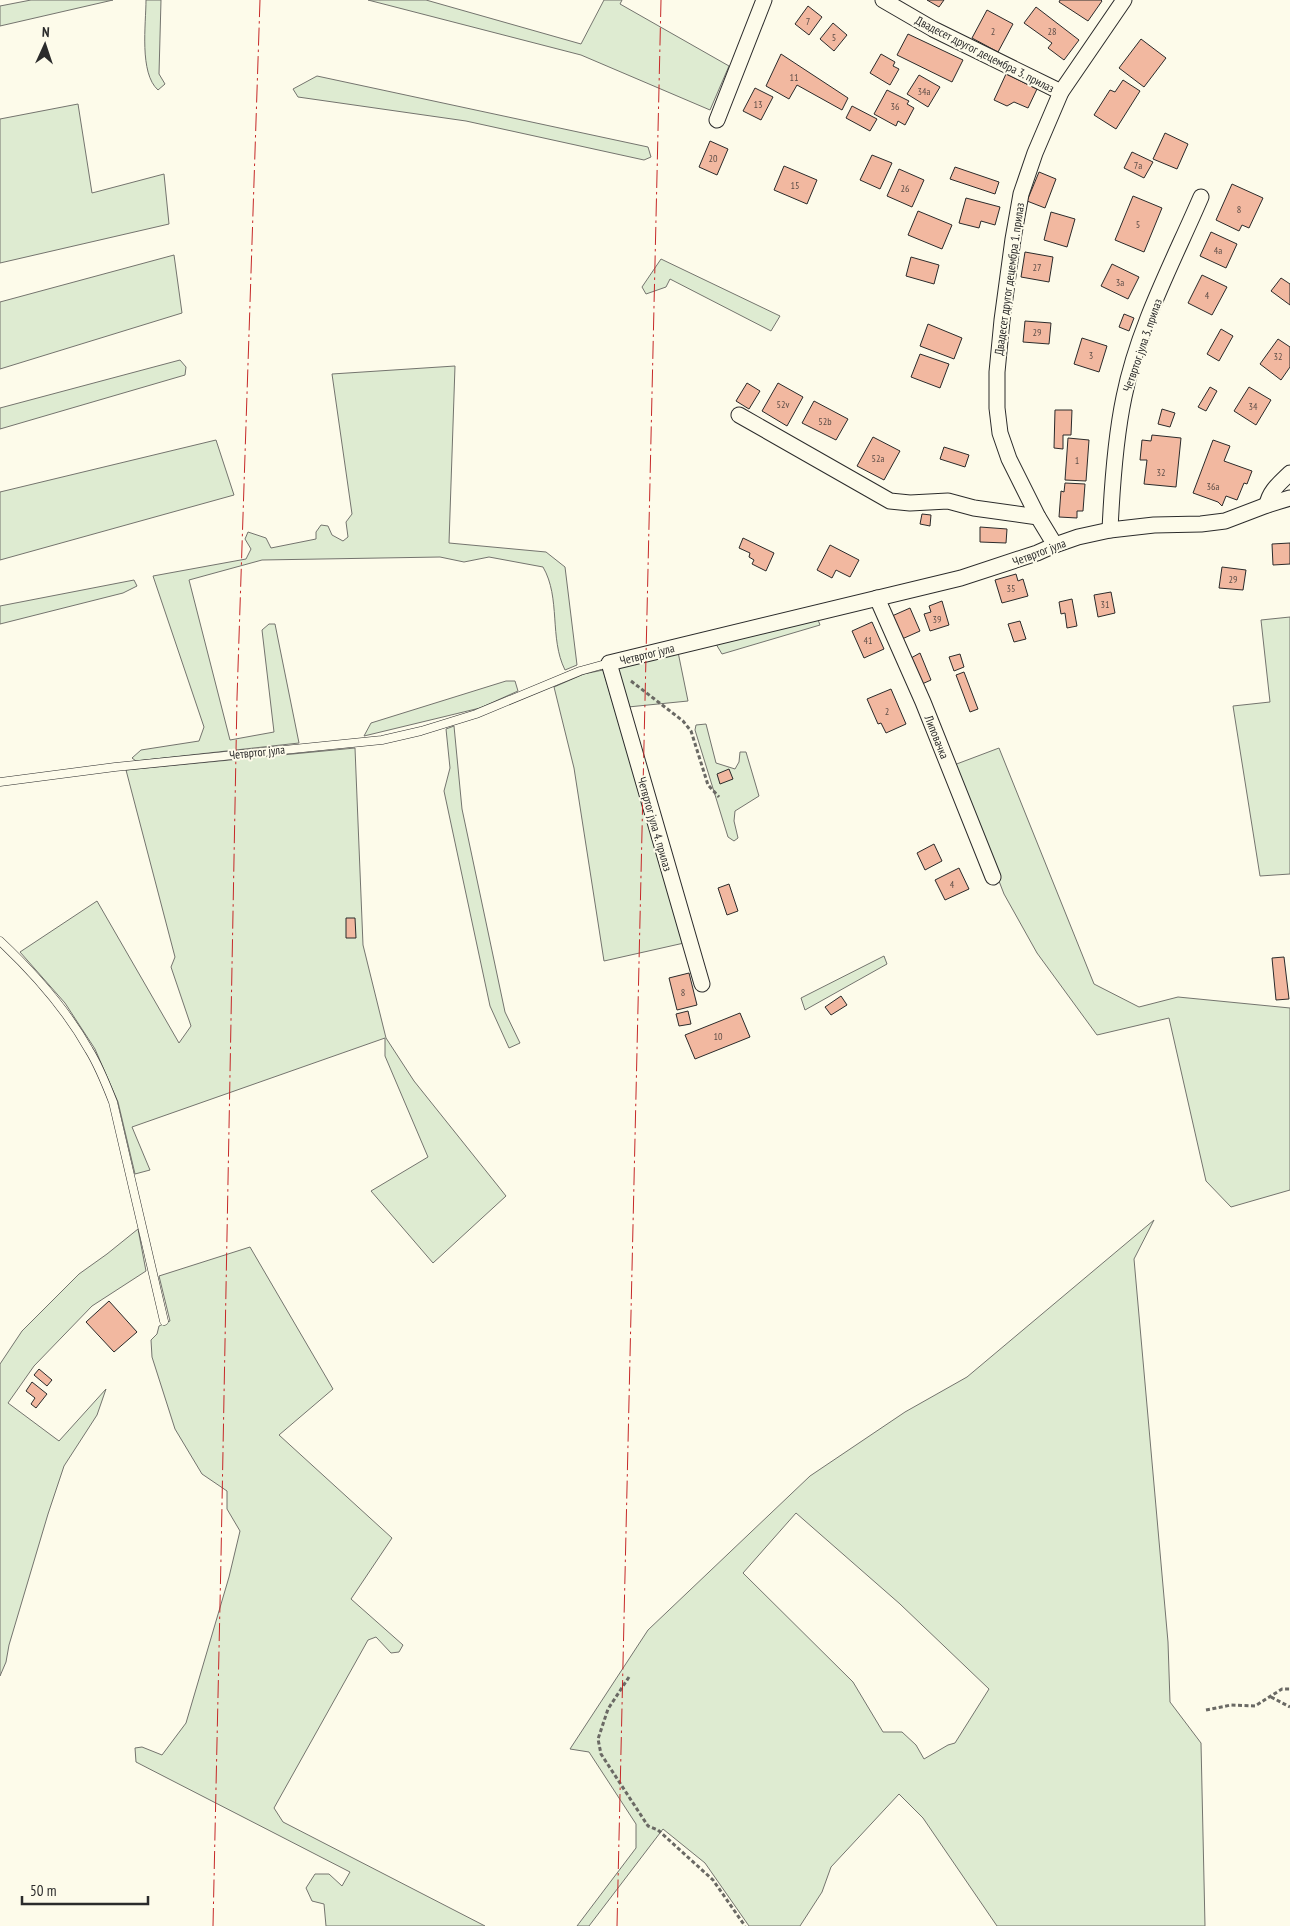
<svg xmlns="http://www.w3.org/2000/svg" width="1290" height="1926" font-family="'PT Sans Narrow',sans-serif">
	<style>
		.green { fill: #deebd1; stroke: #74746e; fill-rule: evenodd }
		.building { fill: #f2b8a0; stroke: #2b2b2b }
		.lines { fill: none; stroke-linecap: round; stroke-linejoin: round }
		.service-casing { stroke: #2b2b2b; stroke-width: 9 }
		.minor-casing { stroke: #2b2b2b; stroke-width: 17 }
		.path { stroke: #6a6964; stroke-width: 3; stroke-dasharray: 4 2.5; stroke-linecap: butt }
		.service { stroke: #fdfbea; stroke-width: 8 }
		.minor { stroke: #fdfbea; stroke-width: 15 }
		.power { stroke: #c62828; stroke-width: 1; stroke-dasharray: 18 4 2.5 4; stroke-linecap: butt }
		.labels { text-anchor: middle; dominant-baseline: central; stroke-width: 4; stroke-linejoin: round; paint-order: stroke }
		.number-label { font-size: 10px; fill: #5d4e48 }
		.street-label { font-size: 12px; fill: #2b2b2b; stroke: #fdfbea }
	</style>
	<rect width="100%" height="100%" fill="#fdfbea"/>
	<g class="green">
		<path d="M31 0H113L0 26V6Z"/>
		<path d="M146 0H161L159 74 165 84 158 90C139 73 146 24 146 0Z"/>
		<path d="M368 0H426L581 44 604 0H622L620 4 729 66 710 110 581 55Z"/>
		<path d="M317 76 648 147 651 157 644 160 466 121 298 97 293 89Z"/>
		<path d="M78 104 92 193 164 174 169 224 0 263V119Z"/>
		<path d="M174 255 182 313 0 369V302Z"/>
		<path d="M661 259 780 316 771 331 670 279 666 287 646 294 642 287Z"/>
		<path d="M180 360 186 367 185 375 0 429V408Z"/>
		<path d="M455 366 449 543 546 552 565 567 577 665 565 670C549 638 561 598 543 567L489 557 464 562 440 557 262 560 189 580 230 740 274 732 262 630 269 624H275L299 743 136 761 132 758 141 750 199 741 204 727 153 576 246 559 251 549 245 539 248 532 266 538 271 548 316 539V532L321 525 328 526 332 535 343 541 348 537 346 522 352 514 332 374Z"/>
		<path d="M216 440 234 495 0 560V492Z"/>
		<path d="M134 580 137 586 123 593 0 624V606Z"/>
		<path d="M817 617 820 625 722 654 716 644Z"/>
		<path d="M1290 617V874L1260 876 1233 706 1270 702 1261 620Z"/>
		<path d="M678 652 688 701 628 707 615 667Z"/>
		<path d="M603 670 684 943 604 961 574 768 554 687 584 674Z"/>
		<path d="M506 681H515L518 691 480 708 364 736 371 723Z"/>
		<path d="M706 724 716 763 735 769 739 762 740 752H746L759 796 735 811 734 821 738 838 734 841 728 837 695 730 696 725Z"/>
		<path d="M454 726 462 809 505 1012 520 1043 509 1048 490 1006 444 791 450 768 446 729Z"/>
		<path d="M355 748 363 945 386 1038 414 1081 506 1196 433 1263 371 1191 428 1157 385 1056V1038L132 1127 150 1170 135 1174 118 1102 95 1049 65 1003 20 952 97 901 179 1043 191 1026 171 967 175 957 126 770Z"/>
		<path d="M999 748 1094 984 1139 1007 1178 997 1290 1008V1190L1231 1207 1206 1181 1169 1018 1097 1035 1037 953 1004 894 954 765Z"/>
		<path d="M884 956 887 964 805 1010 801 998Z"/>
		<path d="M1154 1220 1134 1259 1168 1642 1170 1702 1201 1743 1205 1926H997L923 1818 899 1794 831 1867 822 1892 800 1926H749L705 1863 663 1829 589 1926H577L636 1848V1824L589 1752 570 1749 648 1630 810 1476 905 1412 967 1377ZM796 1513 900 1604 989 1689 955 1743 948 1745 924 1759 916 1745 902 1732H883L853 1682 743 1573Z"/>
		<path d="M138 1229 146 1271 92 1306 34 1366 8 1403 59 1441 106 1389 97 1415 64 1466 48 1514 9 1645 6 1662 0 1676V1364L22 1331 79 1274 107 1254Z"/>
		<path d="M250 1247 333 1389 279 1435 392 1538 351 1599 403 1645 399 1652 391 1653 376 1637 368 1640 274 1808 283 1822 485 1926H326L324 1904 312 1901 306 1888 315 1874H329L342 1886 350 1872 136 1762 135 1748 142 1747 162 1755 186 1723 229 1577 240 1531 227 1509V1491L202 1474 175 1429 152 1357 151 1340 157 1334 159 1326 170 1321 159 1276Z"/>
	</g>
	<g class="building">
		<path d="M927 0H944L939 7Z"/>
		<path d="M1060 0H1101L1102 1 1088 21 1059 2Z"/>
		<path d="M808 6 822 17 809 35 795 24Z"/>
		<path d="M1036 7 1079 40 1064 60 1048 48 1052 43 1024 23Z"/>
		<path d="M987 10 1013 24 998 52 972 38Z"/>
		<path d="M833 23 847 35 834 51 820 39Z"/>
		<path d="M908 34 963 60 952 82 897 55Z"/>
		<path d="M1141 39 1166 58 1144 87 1119 68Z"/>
		<path d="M781 54 848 98 842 110 797 85 789 99 766 86Z"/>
		<path d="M881 54 895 62 893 66 899 69 890 85 870 73Z"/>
		<path d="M1006 74 1037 89 1028 108 1014 102 1007 106 994 100Z"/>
		<path d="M919 75 940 87 928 107 907 94Z"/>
		<path d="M1123 80 1140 91 1116 129 1094 115 1110 90 1115 92Z"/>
		<path d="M755 88 773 97 761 120 743 111Z"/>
		<path d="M887 90 909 101 907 104 914 108 905 125 898 121 896 126 874 114Z"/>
		<path d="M852 106 877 119 870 131 846 118Z"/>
		<path d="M1165 133 1188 144 1177 169 1153 159Z"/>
		<path d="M710 141 728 149 717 175 699 167Z"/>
		<path d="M1132 152 1153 162 1144 178 1124 168Z"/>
		<path d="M872 155 892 163 880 189 860 180Z"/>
		<path d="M784 166 817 180 807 204 774 190Z"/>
		<path d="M955 167 999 182 995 194 950 179Z"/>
		<path d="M899 169 924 180 912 207 887 196Z"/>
		<path d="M1039 172 1056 179 1045 208 1027 201Z"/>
		<path d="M1232 184 1263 198 1249 228 1242 225 1239 231 1216 220Z"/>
		<path d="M1133 196 1162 208 1144 252 1115 240Z"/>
		<path d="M966 198 1000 207 995 225 981 221 979 228 959 223Z"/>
		<path d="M918 211 952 225 942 249 908 235Z"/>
		<path d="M1051 212 1075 219 1067 247 1044 240Z"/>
		<path d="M1211 232 1237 244 1226 268 1200 256Z"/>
		<path d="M1025 252 1053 257 1049 282 1021 277Z"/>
		<path d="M911 257 939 265 934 284 906 276Z"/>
		<path d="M1112 264 1139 277 1128 299 1101 286Z"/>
		<path d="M1202 275 1227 287 1212 315 1188 303Z"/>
		<path d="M1281 278 1290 284V305L1271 291Z"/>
		<path d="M1124 314 1134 318 1129 331 1119 327Z"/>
		<path d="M1025 321 1051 323 1049 344 1023 342Z"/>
		<path d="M928 324 962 338 954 359 920 346Z"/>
		<path d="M1221 329 1233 336 1219 361 1207 354Z"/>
		<path d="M1082 338 1107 346 1099 372 1074 364Z"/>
		<path d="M1278 339 1290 347V367L1281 380 1260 364Z"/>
		<path d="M920 354 949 364 940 388 911 377Z"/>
		<path d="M747 383 760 391 749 409 736 401Z"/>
		<path d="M778 383 803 397 787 426 762 411Z"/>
		<path d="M1210 387 1217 391 1206 411 1198 407Z"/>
		<path d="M1249 387 1271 400 1256 425 1234 411Z"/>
		<path d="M814 401 848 419 836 440 802 423Z"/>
		<path d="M1162 409 1175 413 1170 427 1158 424Z"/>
		<path d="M1055 410H1072L1071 435H1063V449L1054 448Z"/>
		<path d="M1152 435 1181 438 1176 487 1144 484 1147 460H1140L1142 440 1151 441Z"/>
		<path d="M873 437 900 451 884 480 857 466Z"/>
		<path d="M1068 438 1089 440 1086 481 1065 480Z"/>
		<path d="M1213 440 1230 446 1224 461 1252 471 1247 484 1244 483 1237 500 1226 496 1222 506 1218 502 1193 493Z"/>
		<path d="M944 447 969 455 965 467 940 459Z"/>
		<path d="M1065 483 1085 484 1083 511H1077V518L1059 517 1061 491 1064 492Z"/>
		<path d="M922 514 931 515 930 526 920 524Z"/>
		<path d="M980 527 1007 529 1006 543 980 542Z"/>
		<path d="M743 538 774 553 766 571 752 564 754 560 749 557 750 553 739 548Z"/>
		<path d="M1290 543V564L1273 565 1272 544Z"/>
		<path d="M830 545 859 560 850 577 836 570 832 578 817 570Z"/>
		<path d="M1222 567 1246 570 1243 590 1219 588Z"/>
		<path d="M1016 574 1018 581 1023 579 1028 596 1002 603 995 580Z"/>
		<path d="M1111 592 1115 613 1098 617 1094 595Z"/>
		<path d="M1072 599 1077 626 1067 628 1065 613 1061 614 1059 602Z"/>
		<path d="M942 601 949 625 930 631 924 614 931 612 929 606Z"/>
		<path d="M910 608 920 631 902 639 892 616Z"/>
		<path d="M1020 621 1026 639 1014 642 1008 624Z"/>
		<path d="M872 622 884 649 864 658 852 631Z"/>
		<path d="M920 653 931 680 922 684 911 658Z"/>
		<path d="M960 654 964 667 954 671 949 657Z"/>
		<path d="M964 672 978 709 970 712 956 675Z"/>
		<path d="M891 689 906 724 886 733 881 723 878 724 867 699Z"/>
		<path d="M729 769 733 779 720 784 717 774Z"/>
		<path d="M934 844 942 861 925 870 917 853Z"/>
		<path d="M959 868 969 889 945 900 935 880Z"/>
		<path d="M729 884 738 911 727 915 718 888Z"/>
		<path d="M346 918H355L356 938H346Z"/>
		<path d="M1284 957 1289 999 1276 1000 1272 958Z"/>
		<path d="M689 973 697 1005 677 1010 669 978Z"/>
		<path d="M841 996 847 1005 831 1015 825 1007Z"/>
		<path d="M688 1011 691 1024 679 1026 676 1014Z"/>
		<path d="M740 1013 750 1037 695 1059 685 1035Z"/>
		<path d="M109 1301 137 1332 114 1352 86 1322Z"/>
		<path d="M39 1369 52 1380 47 1386 34 1375Z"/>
		<path d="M32 1382 47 1394 36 1408 31 1404 35 1398 26 1391Z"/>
	</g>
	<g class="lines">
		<defs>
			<g id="service">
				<path d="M0 782 115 767 382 740 421 731 476 714 580 671 609 663"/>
				<path d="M0 941C34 973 66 1009 89 1050 99 1066 106 1084 113 1102L164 1321"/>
			</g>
			<g id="minor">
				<path d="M883 0 933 29 1061 92"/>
				<path d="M717 120 764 0"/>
				<path d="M739 415 890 501 910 503 948 501 974 508 1038 517"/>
				<path d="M1267 505C1269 491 1281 482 1290 473"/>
				<path d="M1110 530C1112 486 1115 440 1124 397 1138 327 1173 262 1201 197"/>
				<path d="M1055 545 1038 517 1009 459 1000 433 997 408V372L1002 320 1013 239 1021 194 1035 153 1061 92 1124 0"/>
				<path d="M877 598 923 702 993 877"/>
				<path d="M702 984 609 663 961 578 1037 553 1055 545 1078 537 1110 530 1154 525 1201 524 1225 521 1267 505 1290 498"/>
			</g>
		</defs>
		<use href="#service" class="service-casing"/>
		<use href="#minor" class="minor-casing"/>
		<g class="path">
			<path d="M631 681 683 721 691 731 708 785 719 797"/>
			<path d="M629 1677 608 1709 598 1739 601 1754 648 1826 658 1830 713 1880 745 1926"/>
			<path d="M1271 1697 1290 1707"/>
			<path d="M1206 1710 1231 1705 1255 1706 1282 1689H1290"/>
		</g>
		<use href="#service" class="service"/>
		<use href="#minor" class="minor"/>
		<g class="power">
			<path d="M213 1926 221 1558 237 698 260 0"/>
			<path d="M617 1926 661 0"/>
		</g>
	</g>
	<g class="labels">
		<g class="number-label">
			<text x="808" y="21">7</text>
			<text x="993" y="31">2</text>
			<text x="1052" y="31">28</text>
			<text x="834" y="37">5</text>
			<text x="794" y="77">11</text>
			<text x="924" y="91">34a</text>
			<text x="758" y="104">13</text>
			<text x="895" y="106">36</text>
			<text x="713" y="158">20</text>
			<text x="1138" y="165">7a</text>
			<text x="795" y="185">15</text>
			<text x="905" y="188">26</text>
			<text x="1239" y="209">8</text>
			<text x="1138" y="224">5</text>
			<text x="1218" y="250">4a</text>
			<text x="1037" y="267">27</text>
			<text x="1120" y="282">3a</text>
			<text x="1207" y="295">4</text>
			<text x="1037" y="332">29</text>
			<text x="1091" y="355">3</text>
			<text x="1278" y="356">32</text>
			<text x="783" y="404">52v</text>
			<text x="1253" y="406">34</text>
			<text x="825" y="421">52b</text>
			<text x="878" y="458">52a</text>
			<text x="1077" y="460">1</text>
			<text x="1161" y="472">32</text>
			<text x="1213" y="486">36a</text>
			<text x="1233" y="579">29</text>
			<text x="1011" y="588">35</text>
			<text x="1105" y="604">31</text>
			<text x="937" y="619">39</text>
			<text x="868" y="640">41</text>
			<text x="887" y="711">2</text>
			<text x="952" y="884">4</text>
			<text x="683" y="992">8</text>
			<text x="718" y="1036">10</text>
		</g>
		<g class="street-label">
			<text transform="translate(985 54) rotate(27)">Двадесет другог децембра 3. прилаз</text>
			<text transform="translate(1009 279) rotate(-82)">Двадесет другог децембра 1. прилаз</text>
			<text transform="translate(1142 345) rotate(-71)">Четвртог јула 3. прилаз</text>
			<text transform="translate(1039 552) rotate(-21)">Четвртог јула</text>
			<text transform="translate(647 654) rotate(-14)">Четвртог јула</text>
			<text transform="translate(937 737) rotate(68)">Липовачка</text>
			<text transform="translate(257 752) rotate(-6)">Четвртог јула</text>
			<text transform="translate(655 824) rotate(74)">Четвртог јула 4. прилаз</text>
		</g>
	</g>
	<g transform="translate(45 45) rotate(3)" stroke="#fdfbea" stroke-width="4" paint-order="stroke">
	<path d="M0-4L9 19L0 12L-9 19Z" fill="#2b2b2b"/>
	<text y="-8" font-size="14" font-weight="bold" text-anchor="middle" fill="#2b2b2b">N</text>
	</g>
	<path d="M22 1896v8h126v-8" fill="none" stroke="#2b2b2b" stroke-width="2.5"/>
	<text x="30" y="1896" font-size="15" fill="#2b2b2b" stroke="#fdfbea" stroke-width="4" paint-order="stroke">50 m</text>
</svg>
